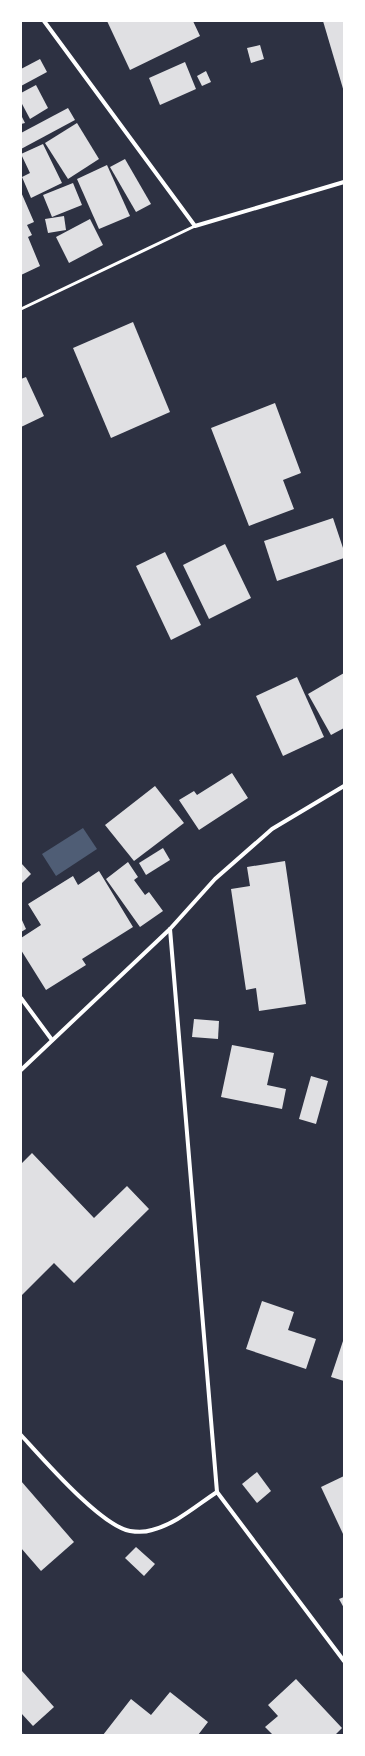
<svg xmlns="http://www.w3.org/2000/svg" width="365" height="1756" font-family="'Source Sans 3',sans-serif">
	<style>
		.water { fill: #4f5d75 }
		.building { fill: #e0e0e3 }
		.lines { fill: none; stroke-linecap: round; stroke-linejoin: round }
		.service { stroke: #fff; stroke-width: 3 }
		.minor { stroke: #fff; stroke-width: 4 }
	</style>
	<rect width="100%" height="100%" fill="#2d3142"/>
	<path class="water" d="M83 828 97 849 56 876 42 854Z"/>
	<g class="building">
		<path d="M107 21H193L200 36 130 70Z"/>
		<path d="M323 21H344V92Z"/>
		<path d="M260 45 264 59 251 63 247 48Z"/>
		<path d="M40 59 47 72 21 86V69Z"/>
		<path d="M185 62 196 89 160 105 149 78Z"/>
		<path d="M206 71 211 82 202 86 197 76Z"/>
		<path d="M36 85 48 108 30 119 21 102V93Z"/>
		<path d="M68 108 75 120 21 149V133Z"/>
		<path d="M21 115 25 123 21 124Z"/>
		<path d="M77 123 99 159 68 179 45 143Z"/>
		<path d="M43 144 62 183 31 198 22 177 30 173 21 154Z"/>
		<path d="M125 159 151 204 136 212 110 167Z"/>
		<path d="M107 165 130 216 99 229 77 179Z"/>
		<path d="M73 183 82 205 52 217 43 195Z"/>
		<path d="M21 192 34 222 27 225 32 235 28 237 40 266 21 275Z"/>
		<path d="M64 216 66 230 48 233 45 219Z"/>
		<path d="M90 219 103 245 69 263 56 237Z"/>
		<path d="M133 322 170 412 111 438 73 348Z"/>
		<path d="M26 377 44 416 21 427V379Z"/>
		<path d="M275 403 301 473 283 480 294 509 249 526 211 428Z"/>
		<path d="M333 518 344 551V558L277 581 264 541Z"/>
		<path d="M225 544 251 598 209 619 183 565Z"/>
		<path d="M165 552 201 625 171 640 136 566Z"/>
		<path d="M344 673V728L331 735 308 694Z"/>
		<path d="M297 677 324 737 283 756 256 696Z"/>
		<path d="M232 773 248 798 199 830 179 800 194 791 197 795Z"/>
		<path d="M155 786 184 823 134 861 105 825Z"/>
		<path d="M163 848 170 860 146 875 139 863Z"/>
		<path d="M285 861 306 1004 259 1011 256 988 246 990 231 889 250 886 247 867Z"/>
		<path d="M128 862 138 877 134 880 145 895 149 892 163 911 140 927 106 879Z"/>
		<path d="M21 863 31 874 21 884Z"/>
		<path d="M99 871 133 927 82 959 86 965 46 990 21 950V938L41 925 28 904 73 876 78 885Z"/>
		<path d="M21 918 26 929 21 932Z"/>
		<path d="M194 1019 219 1021 218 1039 192 1037Z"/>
		<path d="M232 1045 274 1053 267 1085 286 1089 282 1109 221 1097Z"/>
		<path d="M311 1076 328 1081 316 1124 299 1119Z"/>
		<path d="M32 1153 94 1218 127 1186 149 1209 74 1283 54 1263 21 1296V1164Z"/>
		<path d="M262 1301 294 1312 288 1330 316 1339 306 1369 246 1349Z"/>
		<path d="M344 1338V1381L331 1377Z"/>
		<path d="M257 1472 271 1491 257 1503 242 1484Z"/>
		<path d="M344 1476V1536L321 1487Z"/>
		<path d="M21 1481 74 1542 41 1571 21 1548Z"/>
		<path d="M136 1547 155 1564 144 1576 125 1558Z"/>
		<path d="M344 1597V1608L339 1599Z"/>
		<path d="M22 1671 54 1707 33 1726 21 1713Z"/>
		<path d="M296 1679 342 1728 335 1735H273L265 1727 278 1716 268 1705Z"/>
		<path d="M170 1692 208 1722 198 1735H103L131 1699 151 1715Z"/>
	</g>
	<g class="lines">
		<path class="service" d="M21 309 195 226"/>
		<g class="minor">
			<path d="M44 21 195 226 344 182"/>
			<path d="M170 929 217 1492 344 1661"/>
			<path d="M21 998 52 1040"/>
			<path d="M21 1070 170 929 215 879 272 829 344 786"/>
			<path d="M21 1435C43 1459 101 1526 130 1531 136 1532 146 1532 152 1530 176 1524 197 1505 217 1492"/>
		</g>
	</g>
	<rect width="365" height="1756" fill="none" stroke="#ffffff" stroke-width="44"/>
</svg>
